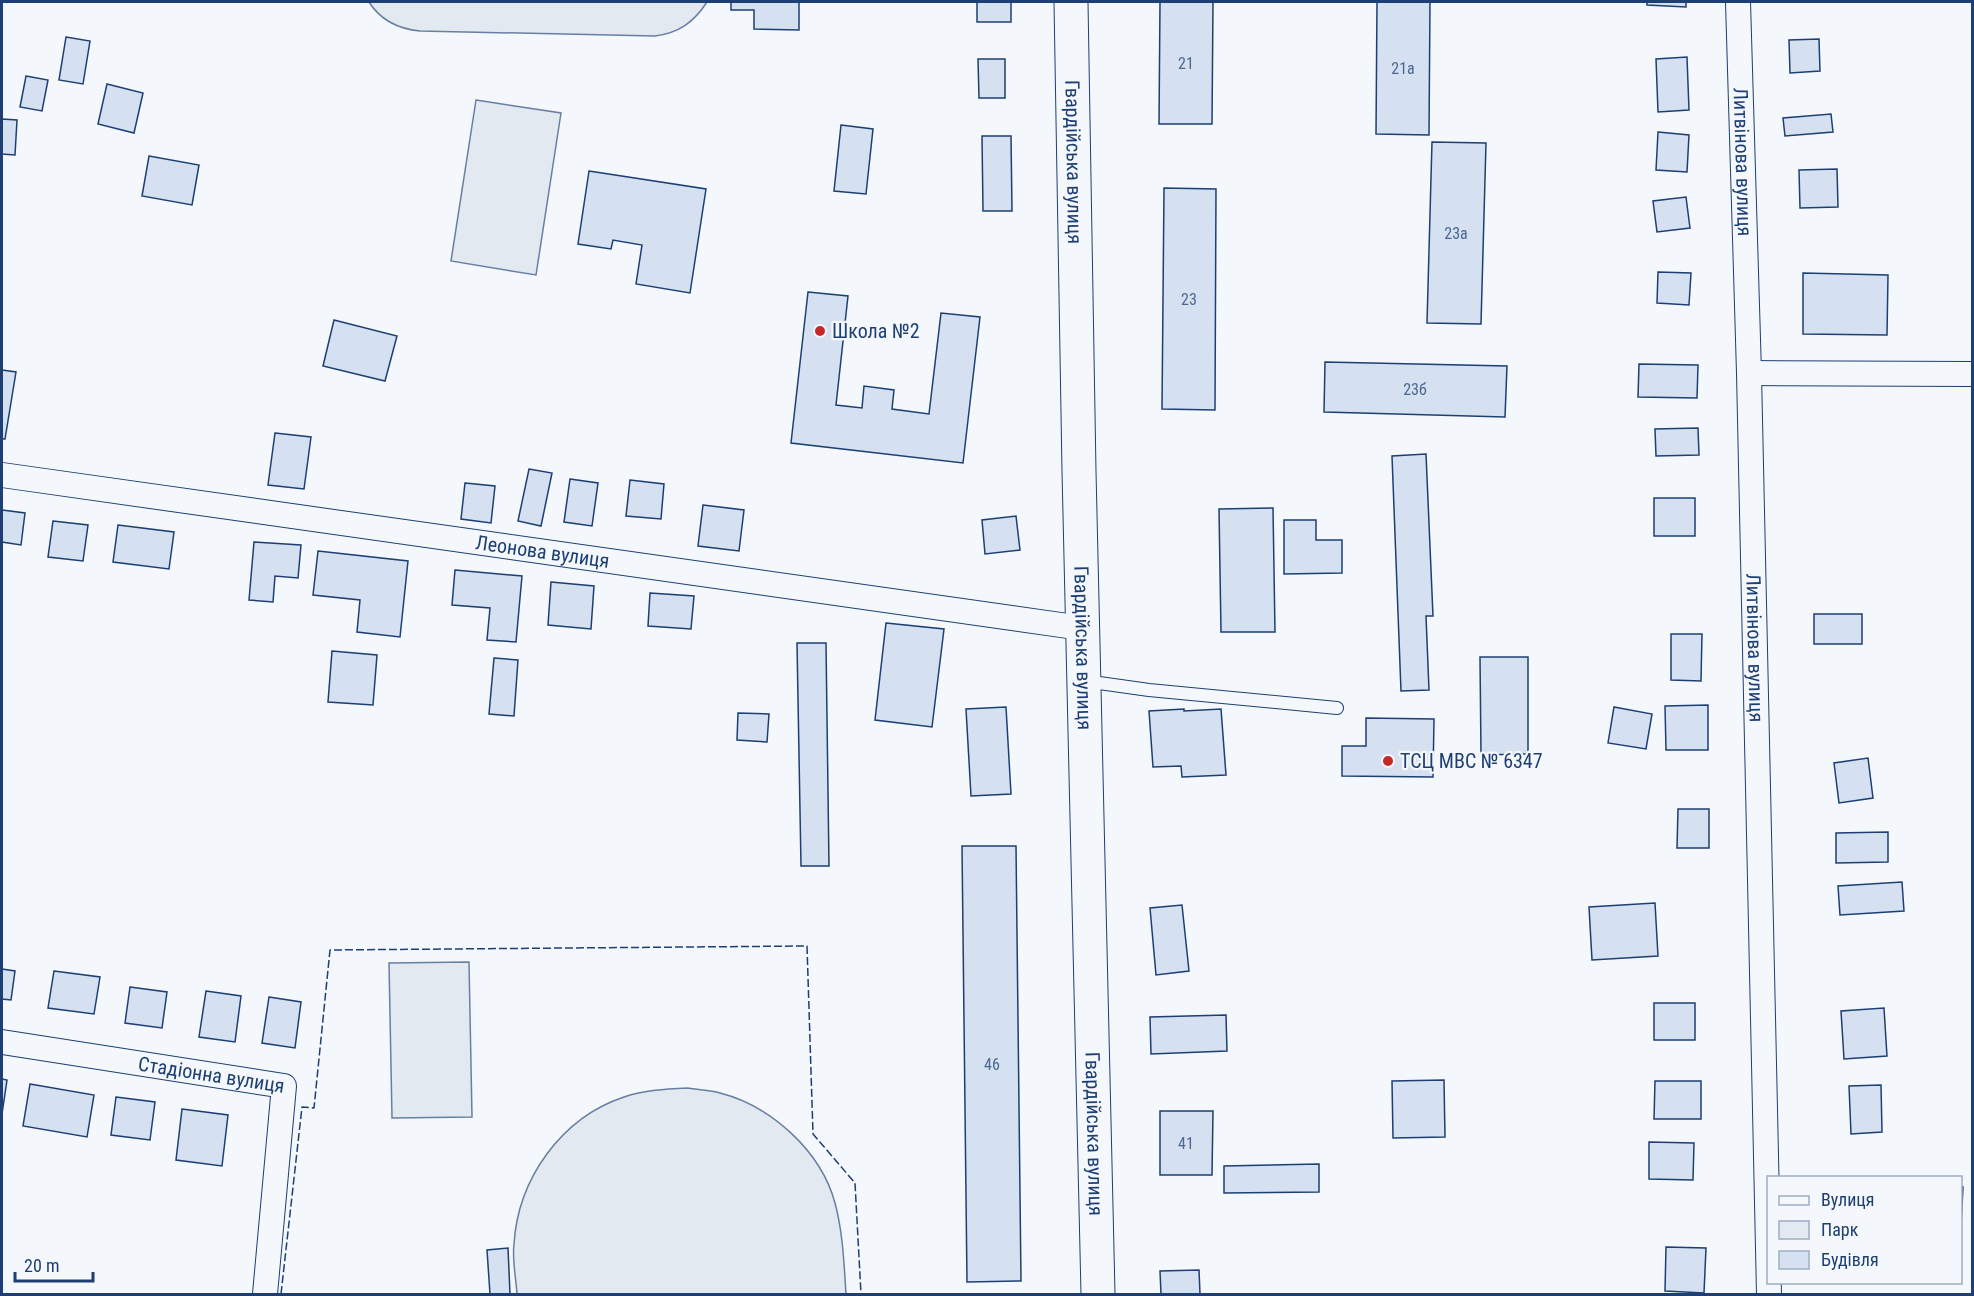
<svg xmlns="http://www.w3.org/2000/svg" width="1974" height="1296" font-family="'Roboto Condensed',sans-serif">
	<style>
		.green { fill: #e3e9f0; stroke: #687fa3; stroke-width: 1.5 }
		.building { fill: #d5e0f0; stroke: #1d3f73; stroke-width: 1.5 }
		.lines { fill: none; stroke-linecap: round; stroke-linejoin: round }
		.lane-casing { stroke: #1d3f73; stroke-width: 14 }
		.street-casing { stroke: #1d3f73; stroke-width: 26 }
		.secondary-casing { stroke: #1d3f73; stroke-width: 35 }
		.lane { stroke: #f4f7fb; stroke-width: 12 }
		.street { stroke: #f4f7fb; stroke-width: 24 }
		.secondary { stroke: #f4f7fb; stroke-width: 33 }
		.fence { stroke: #1d3f73; stroke-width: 1.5; stroke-dasharray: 8 3; stroke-linecap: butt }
		.poi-dot { fill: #c62828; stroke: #f4f7fb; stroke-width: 2 }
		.labels { text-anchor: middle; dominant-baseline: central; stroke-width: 4.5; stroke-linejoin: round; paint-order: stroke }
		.number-label { font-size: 16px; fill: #4b6792 }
		.street-label { font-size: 20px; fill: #1d3f73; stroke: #f4f7fb }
		.poi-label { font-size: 20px; fill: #1d3f73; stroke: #f4f7fb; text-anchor: start }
	</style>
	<rect width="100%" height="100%" fill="#f4f7fb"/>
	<g class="green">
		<path d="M369 2H707C694 22 679 33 655 36L420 31C399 29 381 21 369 2Z"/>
		<path d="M476 100 561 113 536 275 451 261Z"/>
		<path d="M469 962 472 1117 392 1118 389 963Z"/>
		<path d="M688 1088C698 1090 709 1090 720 1093 771 1106 821 1151 835 1203 843 1233 844 1264 846 1294H517C516 1278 512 1260 514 1244 518 1179 561 1118 624 1097 644 1090 666 1089 688 1088Z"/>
	</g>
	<g class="building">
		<path d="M731 2H799V30L754 29V10H731Z"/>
		<rect x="977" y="2" width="34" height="20"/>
		<path d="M1160 2H1213L1212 124H1159Z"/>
		<path d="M1377 2H1430L1429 135 1376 134Z"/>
		<path d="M1647 2H1686V7L1647 5Z"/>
		<path d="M66 37 90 41 83 84 59 80Z"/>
		<path d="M1819 39 1820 71 1790 73 1789 40Z"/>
		<path d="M1687 57 1689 110 1658 112 1656 59Z"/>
		<path d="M978 59H1005V98H979Z"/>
		<path d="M26 76 48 80 42 111 20 107Z"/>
		<path d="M107 84 143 93 134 133 98 124Z"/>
		<path d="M1831 114 1833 132 1785 136 1783 118Z"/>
		<path d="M2 119 17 120 15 155 2 154Z"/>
		<path d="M841 125 873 129 866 194 834 191Z"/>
		<path d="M1658 132 1689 135 1687 172 1656 170Z"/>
		<path d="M982 136H1011L1012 211H983Z"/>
		<path d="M1432 142 1486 143 1481 324 1427 323Z"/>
		<path d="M149 156 199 165 192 205 142 196Z"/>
		<path d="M1837 169 1838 207 1800 208 1799 170Z"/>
		<path d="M589 171 706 189 690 293 636 284 642 245 613 240 611 249 578 244Z"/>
		<path d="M1164 188 1216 189 1215 410 1162 409Z"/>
		<path d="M1686 197 1690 228 1657 232 1653 201Z"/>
		<path d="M1658 272 1691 273 1689 305 1657 303Z"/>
		<path d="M1803 273 1888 275 1887 335 1803 334Z"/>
		<path d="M808 292 848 296 836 405 862 408 864 386 894 390 892 409 929 414 941 313 980 317 963 463 791 443Z"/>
		<path d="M334 320 397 336 385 381 323 366Z"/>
		<path d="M1325 362 1507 366 1505 417 1324 412Z"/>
		<path d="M1639 364 1698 365 1697 398 1638 397Z"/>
		<path d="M2 370 16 372 5 439H2Z"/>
		<path d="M1698 428 1699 455 1656 456 1655 429Z"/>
		<path d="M275 433 311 437 304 489 268 485Z"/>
		<path d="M1426 454 1433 616H1426L1429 690 1401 691 1392 456Z"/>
		<path d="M529 469 552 473 541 526 518 521Z"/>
		<path d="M570 479 598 483 592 526 564 522Z"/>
		<path d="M630 480 664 484 661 519 626 516Z"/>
		<path d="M465 483 495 486 491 523 461 519Z"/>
		<rect x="1654" y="498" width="41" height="38"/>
		<path d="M703 505 744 510 739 551 698 546Z"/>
		<path d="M1273 508 1275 632H1221L1219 509Z"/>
		<path d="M2 510 25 513 21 545 2 542Z"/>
		<path d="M1016 516 1020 550 985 554 982 520Z"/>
		<path d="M1284 520H1316V540H1342V573L1284 574Z"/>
		<path d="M53 521 88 525 83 561 48 557Z"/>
		<path d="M118 525 174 532 169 569 113 562Z"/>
		<path d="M254 542 301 545 298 578 275 576 273 602 249 600Z"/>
		<path d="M318 551 408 561 400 637 357 632 360 600 313 595Z"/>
		<path d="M455 570 522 576 516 642 487 640 490 608 452 605Z"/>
		<path d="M551 582 594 586 591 629 548 625Z"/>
		<path d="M650 593 694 596 691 629 648 626Z"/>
		<rect x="1814" y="614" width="48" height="30"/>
		<path d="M886 623 944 629 932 727 875 720Z"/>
		<path d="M1671 634H1702L1701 681 1671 680Z"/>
		<path d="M797 643H826L829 866H801Z"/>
		<path d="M332 651 377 655 373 705 328 702Z"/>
		<path d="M1480 657H1528V754L1481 755Z"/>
		<path d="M494 658 518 660 514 716 489 714Z"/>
		<path d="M1708 705V750H1666L1665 706Z"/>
		<path d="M1006 707 1011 794 971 796 966 709Z"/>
		<path d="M1614 707 1652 714 1646 749 1608 743Z"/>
		<path d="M1184 709V711L1221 709 1226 775 1182 777 1181 766 1153 767 1149 711Z"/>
		<path d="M738 713 769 714 767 742 737 740Z"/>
		<path d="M1366 718 1434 719 1433 777 1342 776V746H1366Z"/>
		<path d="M1868 758 1873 798 1839 803 1834 763Z"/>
		<path d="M1678 809H1709V848H1677Z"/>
		<path d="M1888 832V862L1836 863V833Z"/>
		<path d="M962 846H1016L1021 1281 967 1282Z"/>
		<path d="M1902 882 1904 911 1840 915 1838 886Z"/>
		<path d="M1655 903 1658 956 1592 960 1589 907Z"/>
		<path d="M1182 905 1189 971 1156 975 1150 908Z"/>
		<path d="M2 969 15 971 11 1000 2 999Z"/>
		<path d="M54 971 100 977 94 1014 48 1008Z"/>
		<path d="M130 987 167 992 162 1028 125 1023Z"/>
		<path d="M206 991 241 996 235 1042 199 1037Z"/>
		<path d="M269 997 301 1002 295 1048 262 1043Z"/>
		<rect x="1654" y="1003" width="41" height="37"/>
		<path d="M1884 1008 1887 1056 1844 1059 1841 1011Z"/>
		<path d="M1226 1015 1227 1051 1151 1054 1150 1017Z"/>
		<path d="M2 1079 7 1080 2 1114Z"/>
		<path d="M1444 1080 1445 1137 1393 1138 1392 1081Z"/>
		<path d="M1655 1081H1701V1119H1654Z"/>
		<path d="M30 1084 94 1095 87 1137 23 1126Z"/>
		<path d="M1881 1085 1882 1132 1851 1134 1849 1086Z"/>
		<path d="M116 1097 155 1102 150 1140 111 1135Z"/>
		<path d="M182 1109 228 1115 222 1166 176 1160Z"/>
		<path d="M1160 1111H1213L1212 1175H1160Z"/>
		<path d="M1649 1142 1694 1143 1693 1180 1649 1179Z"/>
		<path d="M1319 1164V1192L1224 1193V1166Z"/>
		<path d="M1960 1186 1963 1187 1960 1246Z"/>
		<path d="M1666 1247 1706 1248 1704 1293 1665 1291Z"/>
		<path d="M508 1248 510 1294H490L487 1250Z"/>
		<path d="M1199 1270 1200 1294H1161L1160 1271Z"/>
	</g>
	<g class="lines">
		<defs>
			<path id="lane" d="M1085 681 1149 690 1337 708"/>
			<g id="street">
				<path id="s1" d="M1738 2 1749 373 1769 1294"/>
				<path d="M1749 373 1972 374"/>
				<path id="s2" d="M2 475 1082 628"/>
				<path id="s3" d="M2 1042 284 1086 265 1294"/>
			</g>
			<g id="secondary">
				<path id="s4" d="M1071 2 1079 471 1098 1294"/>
			</g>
		</defs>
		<use href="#lane" class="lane-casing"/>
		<use href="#street" class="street-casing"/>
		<use href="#secondary" class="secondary-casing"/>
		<use href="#lane" class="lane"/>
		<use href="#street" class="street"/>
		<use href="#secondary" class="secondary"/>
		<path class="fence" d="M281 1294 302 1107 314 1108 330 950 807 946 813 1134 855 1183 861 1294"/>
	</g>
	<g class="poi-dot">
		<circle cx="820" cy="331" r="6"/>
		<circle cx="1388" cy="761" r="6"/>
	</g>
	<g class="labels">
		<g class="number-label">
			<text x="1186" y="63">21</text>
			<text x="1403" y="68">21а</text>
			<text x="1456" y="233">23а</text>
			<text x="1189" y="299">23</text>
			<text x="1415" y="389">23б</text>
			<text x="992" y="1064">46</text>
			<text x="1186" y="1143">41</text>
		</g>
		<g class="street-label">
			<text stroke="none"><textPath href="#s4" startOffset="160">Гвардійська вулиця</textPath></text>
			<text stroke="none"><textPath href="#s1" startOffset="160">Литвінова вулиця</textPath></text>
			<text stroke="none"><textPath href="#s2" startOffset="546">Леонова вулиця</textPath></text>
			<text stroke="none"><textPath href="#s4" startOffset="646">Гвардійська вулиця</textPath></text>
			<text stroke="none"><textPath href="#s1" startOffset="646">Литвінова вулиця</textPath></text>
			<text stroke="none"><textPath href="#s3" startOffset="212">Стадіонна вулиця</textPath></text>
			<text stroke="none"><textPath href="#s4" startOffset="1132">Гвардійська вулиця</textPath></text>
		</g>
		<g class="poi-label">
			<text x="832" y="331">Школа №2</text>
			<text x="1400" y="761">ТСЦ МВС № 6347</text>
		</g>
	</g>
	<rect width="1974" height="1296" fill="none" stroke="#1d3f73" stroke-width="6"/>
	<rect x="1767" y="1176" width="195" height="108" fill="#f4f7fb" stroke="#9eadc5" stroke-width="1.5"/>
	<rect x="1779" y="1196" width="30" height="9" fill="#f4f7fb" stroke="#9eadc5" stroke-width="1.5"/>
	<text x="1821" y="1206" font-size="18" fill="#1d3f73">Вулиця</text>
	<rect x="1779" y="1221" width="30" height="18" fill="#e3e9f0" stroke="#9eadc5" stroke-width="1.5"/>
	<text x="1821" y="1236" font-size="18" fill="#1d3f73">Парк</text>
	<rect x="1779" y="1251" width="30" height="18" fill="#d5e0f0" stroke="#9eadc5" stroke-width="1.5"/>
	<text x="1821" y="1266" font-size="18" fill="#1d3f73">Будівля</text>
	<path d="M15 1272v9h78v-9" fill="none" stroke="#1d3f73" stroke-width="3"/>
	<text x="24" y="1272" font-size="18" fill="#1d3f73" stroke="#f4f7fb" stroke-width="4.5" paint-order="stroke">20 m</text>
</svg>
